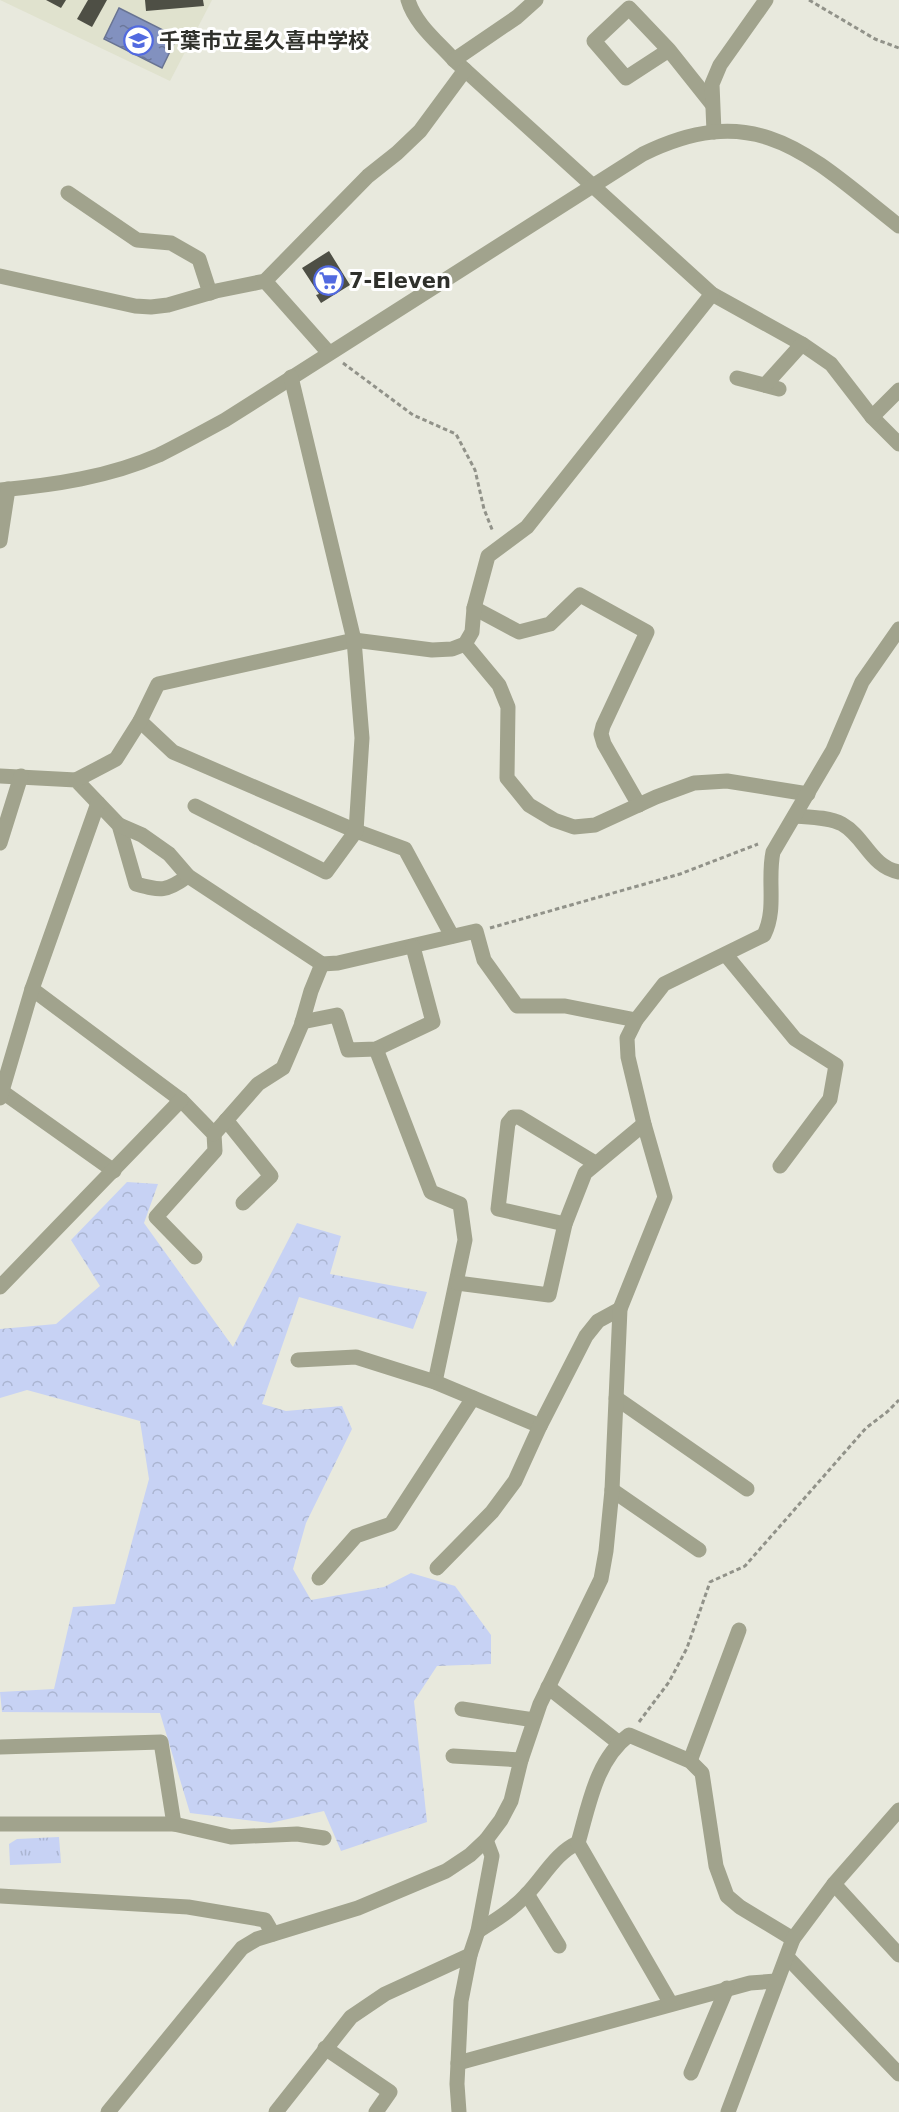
<svg xmlns="http://www.w3.org/2000/svg" width="899" height="2112" font-family="'DejaVu Sans','Noto Sans JP',sans-serif">
	<style>
		.built { fill: #e0e2ce }
		.forest { fill: url(#forest-crowns) }
		.park { fill: url(#park-tufts) }
		.water { fill: url(#water-ripples); stroke: #697493; stroke-width: 1.5 }
		.building { fill: #4e4f45 }
		.lines { fill: none; stroke-linecap: round; stroke-linejoin: round }
		.path { stroke: #919289; stroke-width: 3; stroke-dasharray: 4.5 3; stroke-linecap: butt }
		.minor { stroke: #a1a38d; stroke-width: 15 }
		.labels { text-anchor: middle; dominant-baseline: central; stroke-width: 6; stroke-linejoin: round; paint-order: stroke }
		.poi-label { font-size: 21px; font-weight: bold; fill: #2f302b; stroke: #fff; text-anchor: start }
	</style>
	<defs>
		<pattern id="forest-crowns" width="20" height="18" patternUnits="userSpaceOnUse" patternTransform="scale(1.5)"><rect width="20" height="18" fill="#c7d2f4"/><path d="M2 6a3 3 0 1 1 6 0M12 15a3 3 0 1 1 6 0" fill="none" stroke="#abb5d1"/></pattern>
		<pattern id="park-tufts" width="24" height="20" patternUnits="userSpaceOnUse" patternTransform="scale(1.5)"><rect width="24" height="20" fill="#c7d2f4"/><path d="M3 7l-1-3M5 7V3M7 7l1-3M15 17l-1-3M17 17v-4M19 17l1-3" fill="none" stroke="#abb5d1"/></pattern>
		<pattern id="water-ripples" width="26" height="14" patternUnits="userSpaceOnUse" patternTransform="scale(1.5)"><rect width="26" height="14" fill="#8291bf"/><path d="M2 4q2-2 4 0t4 0M15 11q2-2 4 0t4 0" fill="none" stroke="#6b779b"/></pattern>
	</defs>
	<rect width="100%" height="100%" fill="#e8e9dd"/>
	<path class="built" d="M0 0H212L170 81Z"/>
	<path class="forest" d="M127 1182 158 1184 144 1223 233 1347 297 1223 341 1236 330 1274 427 1292 413 1329 299 1297 262 1404 286 1411 342 1406 352 1429 306 1523 293 1569 311 1600 384 1587 411 1573 455 1586 491 1635V1664L437 1666 414 1701 427 1822 341 1851 324 1811 270 1823 190 1813 160 1713 2 1712 0 1692 54 1689 73 1607 115 1604 149 1479 140 1421 27 1390 0 1398V1329L56 1324 100 1286 71 1240Z"/>
	<path class="park" d="M59 1837 61 1863 10 1865 9 1844 17 1839Z"/>
	<path class="water" d="M119 8 177 37 162 68 104 39Z"/>
	<g class="building">
		<path d="M46 0H66L61 8Z"/>
		<path d="M88 0H107L92 27 77 19Z"/>
		<path d="M145 0H203L204 6 146 11Z"/>
		<path d="M329 251 350 285 321 303 316 295 319 294 302 268Z"/>
	</g>
	<g class="lines">
		<g class="path">
			<path d="M809 0 875 39 899 48"/>
			<path d="M343 363 413 415 456 434 475 470 484 509 493 532"/>
			<path d="M490 928 680 874 758 844"/>
			<path d="M639 1722 669 1682 687 1648 710 1582 745 1566 866 1428 887 1412 899 1400"/>
		</g>
		<g class="minor">
			<path d="M408 0C415 24 438 42 454 60L712 294 802 344 831 364 872 417 899 444"/>
			<path d="M669 50 626 78 594 41 629 8 669 50 712 104"/>
			<path d="M454 60 517 17 536 0"/>
			<path d="M714 132 712 84 720 65 766 0"/>
			<path d="M68 193 137 240 171 243 199 259 210 293"/>
			<path d="M0 276 135 306 151 307 168 305 216 291 265 281 368 176 397 153 420 131 465 70"/>
			<path d="M265 281 329 353"/>
			<path d="M737 378 779 389"/>
			<path d="M765 385 802 344"/>
			<path d="M872 417 899 390"/>
			<path d="M0 490C54 485 109 477 159 455 181 444 203 432 225 420L643 154C759 97 811 157 899 226"/>
			<path d="M0 541 8 489"/>
			<path d="M474 608 519 632 550 624 580 595 647 632 603 726 601 734 604 744 639 805"/>
			<path d="M465 644 499 685 508 707 507 778 529 805 554 820 574 827 595 825 656 797 694 783 727 781 808 794"/>
			<path d="M140 721 173 752 356 831 405 849 452 936"/>
			<path d="M0 776 76 780 119 825 136 884C161 891 166 892 188 876"/>
			<path d="M76 780 116 759 140 721 158 684 354 640 432 650 452 649 465 644 472 632 474 608 488 556 527 527 712 294"/>
			<path d="M195 806 326 872 356 831 362 738 354 640 291 377"/>
			<path d="M795 816C809 817 829 817 842 824 865 837 871 867 899 872"/>
			<path d="M119 825 142 835 169 854 188 876 322 964 338 963 476 931 484 960 517 1006H565L636 1020"/>
			<path d="M0 843 21 776"/>
			<path d="M726 955 795 1039 836 1065 830 1099 780 1166"/>
			<path d="M32 989 181 1100 214 1134 215 1151 156 1217 195 1257"/>
			<path d="M302 1022 337 1015 348 1050 376 1049 433 1022 413 947"/>
			<path d="M376 1049 431 1192 460 1204 465 1240 435 1382"/>
			<path d="M0 1090 114 1171"/>
			<path d="M0 1098 32 989 98 803"/>
			<path d="M226 1120 271 1176 243 1203"/>
			<path d="M214 1134 258 1084 283 1068 301 1026 311 991 322 964"/>
			<path d="M565 1224 498 1209 508 1123 513 1117H519L595 1163"/>
			<path d="M457 1283 549 1295 565 1224 585 1173 644 1124"/>
			<path d="M0 1287 181 1100"/>
			<path d="M298 1360 356 1357 435 1382 540 1426"/>
			<path d="M616 1398 747 1489"/>
			<path d="M612 1490 699 1550"/>
			<path d="M437 1568 492 1512 515 1481 540 1426 586 1336 598 1321 620 1309"/>
			<path d="M319 1578 356 1536 391 1524 473 1398"/>
			<path d="M548 1687 619 1743"/>
			<path d="M462 1709 534 1720"/>
			<path d="M0 1747 161 1742 174 1824"/>
			<path d="M453 1756 521 1760"/>
			<path d="M690 1761 739 1630"/>
			<path d="M0 1824H174L231 1837 297 1834 324 1838"/>
			<path d="M834 1884 899 1955"/>
			<path d="M527 1894 559 1946"/>
			<path d="M0 1896 188 1907 265 1920 273 1934"/>
			<path d="M478 1931C496 1920 512 1910 526 1895 543 1878 556 1852 578 1843"/>
			<path d="M787 1957 899 2074"/>
			<path d="M671 2004 578 1843C589 1805 596 1760 629 1735L690 1761 702 1773 716 1866 727 1896 740 1907 793 1939"/>
			<path d="M325 2048 390 2092 376 2112"/>
			<path d="M458 2063 750 1983 776 1981"/>
			<path d="M691 2073 727 1988"/>
			<path d="M108 2112 242 1948 257 1939 358 1908 446 1871 470 1855 486 1840 501 1820 511 1801 521 1760 540 1704 601 1579 606 1551 612 1490 620 1309 665 1197 644 1124 628 1057 627 1038 636 1020 664 984 764 935C777 909 767 880 773 852L833 750 862 682 899 629"/>
			<path d="M276 2112 351 2017 385 1994 470 1955"/>
			<path d="M459 2112 457 2084 461 2001 470 1955 478 1931 492 1856 486 1840"/>
			<path d="M728 2112 793 1939 834 1884 899 1810"/>
		</g>
	</g>
	<defs>
		<symbol id="school-ring" viewBox="-11 -11 22 22"><circle r="9.5" fill="#fff" stroke="#526ae0" stroke-width="1.5"/><path d="M0-5L7-2L0 1L-7-2ZM-4 1L0 2.5L4 1V4Q0 6-4 4Z" fill="#526ae0"/></symbol>
		<symbol id="supermarket-ring" viewBox="-11 -11 22 22"><circle r="9.5" fill="#fff" stroke="#526ae0" stroke-width="1.5"/><path d="M-6-5.5h2.5l.6 2H6L4.5 2H-2.5L-4.4-4H-6ZM-1.5 3.2a1.3 1.3 0 1 0 .1 0ZM3 3.2a1.3 1.3 0 1 0 .1 0Z" fill="#526ae0"/></symbol>
	</defs>
	<g fill-rule="evenodd">
		<use href="#school-ring" x="122" y="24" width="33" height="33"/>
		<use href="#supermarket-ring" x="312" y="264" width="33" height="33"/>
	</g>
	<g class="labels">
		<g class="poi-label">
			<text x="159" y="41">千葉市立星久喜中学校</text>
			<text x="349" y="281">7-Eleven</text>
		</g>
	</g>
</svg>
